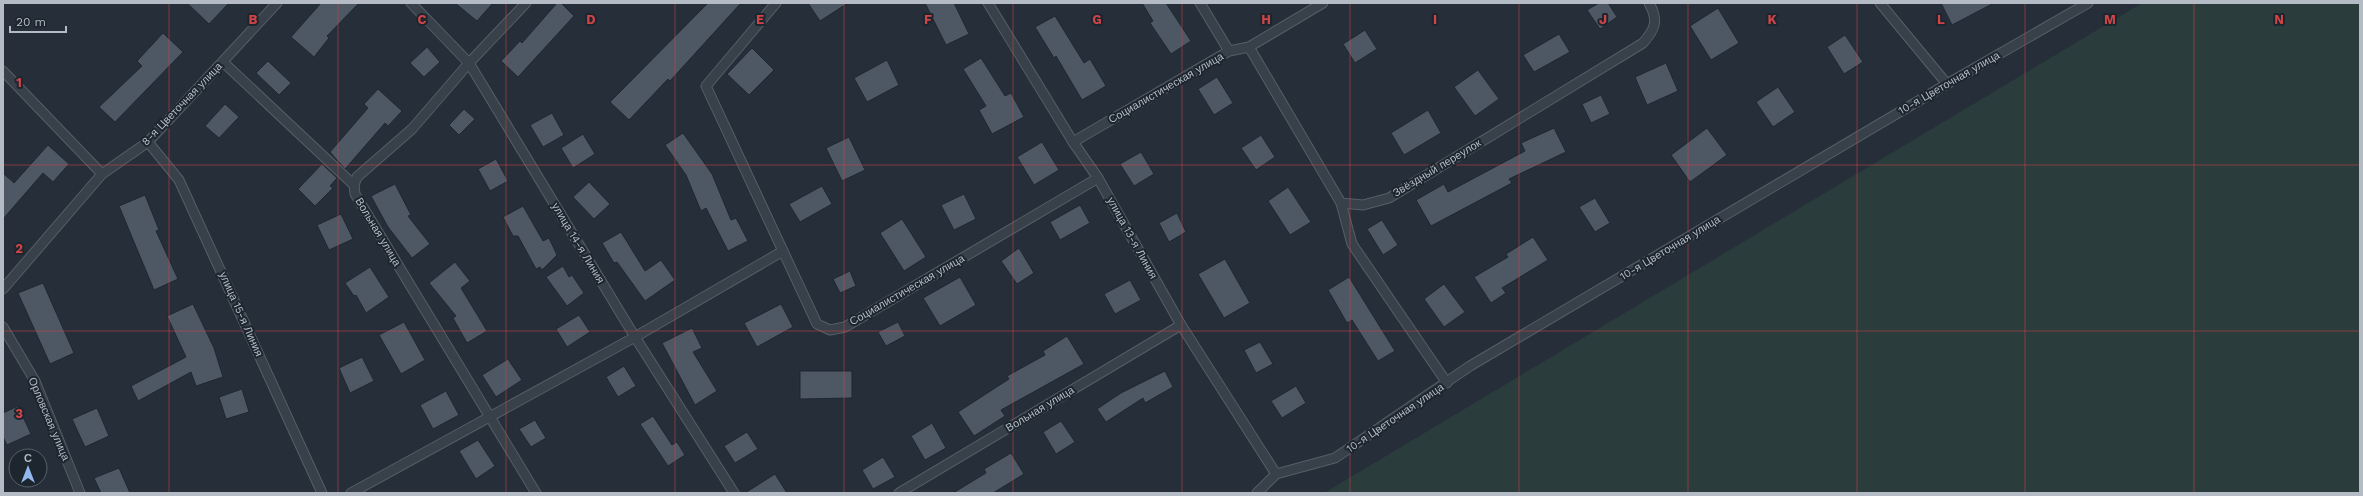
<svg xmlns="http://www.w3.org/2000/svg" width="2363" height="496" font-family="'Work Sans',sans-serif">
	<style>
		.green { fill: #2a3c3c }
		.building { fill: #4e5865; stroke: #1f2730 }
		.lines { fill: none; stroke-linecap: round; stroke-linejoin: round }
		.service-casing { stroke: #565e67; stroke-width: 11 }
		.service { stroke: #38404a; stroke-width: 9 }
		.grid { fill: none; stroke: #cf4547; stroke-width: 1; stroke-opacity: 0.55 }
		.labels { text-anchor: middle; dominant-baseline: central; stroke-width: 4; stroke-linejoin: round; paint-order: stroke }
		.street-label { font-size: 11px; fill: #b4bbc5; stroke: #1d252e }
		.grid-label { font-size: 13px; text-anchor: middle; font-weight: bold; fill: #cf4547; stroke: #1d252e; stroke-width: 4; stroke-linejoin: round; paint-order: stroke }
	</style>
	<rect width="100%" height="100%" fill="#252e39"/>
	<path class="green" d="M2142 3H2360V493H1324Z"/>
	<g class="building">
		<path d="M187 3H229L209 24Z"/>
		<path d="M321 3H359L327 36 329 38 314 57 291 37Z"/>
		<path d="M455 3H493L477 21Z"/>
		<path d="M557 3H561L574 16 518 77 501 61 520 41 522 43Z"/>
		<path d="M708 3H741L670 81 668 79 629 120 610 102Z"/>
		<path d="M808 3H848L820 21Z"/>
		<path d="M925 3H954L969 34 946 45Z"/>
		<path d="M1142 3H1166L1191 41 1171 54 1150 23 1153 21Z"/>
		<path d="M1599 3H1608L1617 17 1600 29 1587 10Z"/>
		<path d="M1941 3H1994L1952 25Z"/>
		<path d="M1718 8 1739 43 1711 60 1690 26Z"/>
		<path d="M1055 16 1084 63 1090 59 1106 86 1082 100 1056 56 1054 58 1035 27Z"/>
		<path d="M1365 30 1377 49 1355 63 1343 44Z"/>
		<path d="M163 33 183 52 115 122 99 107 142 66 137 61Z"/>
		<path d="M1559 34 1570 52 1534 72 1523 55Z"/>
		<path d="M1845 35 1863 62 1844 74 1827 47Z"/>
		<path d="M427 47 440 62 424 77 410 63Z"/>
		<path d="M752 48 774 70 749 95 727 74Z"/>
		<path d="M981 58 1005 96 1011 93 1024 117 992 134 979 110 986 106 963 69Z"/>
		<path d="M887 60 899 85 867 102 854 78Z"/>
		<path d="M268 61 291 83 279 95 256 73Z"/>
		<path d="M1666 63 1678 91 1647 105 1635 77Z"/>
		<path d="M1478 70 1499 99 1475 116 1454 87Z"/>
		<path d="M1217 77 1233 103 1214 115 1198 89Z"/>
		<path d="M1778 87 1795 112 1773 127 1756 102Z"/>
		<path d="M378 89 402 111 388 126 385 123 345 169 330 152 368 108 364 104Z"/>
		<path d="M1601 95 1610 114 1591 123 1582 104Z"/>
		<path d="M225 104 239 117 219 138 205 126Z"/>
		<path d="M464 109 475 119 459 135 449 125Z"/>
		<path d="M1428 110 1441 133 1404 155 1391 133Z"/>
		<path d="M552 113 564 135 543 147 530 125Z"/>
		<path d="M1554 128 1566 152 1509 179 1512 183 1431 226 1416 200 1444 184 1448 192 1525 151 1521 143Z"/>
		<path d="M1707 128 1727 155 1690 182 1671 155Z"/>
		<path d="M683 133 712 174 731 220 736 218 748 241 728 251 706 208 701 211 686 175 665 145Z"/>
		<path d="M583 134 595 154 573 168 561 148Z"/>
		<path d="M1261 135 1275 157 1256 170 1241 148Z"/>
		<path d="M849 137 865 170 842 181 826 148Z"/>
		<path d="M1042 142 1059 170 1034 185 1017 157Z"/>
		<path d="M48 145 69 164 53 182 43 173 3 219V173L14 183Z"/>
		<path d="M1141 152 1154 174 1134 186 1120 164Z"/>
		<path d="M496 159 508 181 490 191 478 169Z"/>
		<path d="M322 164 337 178 330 186 333 188 315 206 298 189Z"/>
		<path d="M589 182 610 204 594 219 573 197Z"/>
		<path d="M395 184 411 215 408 216 430 244 412 258 388 227 371 196Z"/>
		<path d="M822 186 832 204 800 222 789 204Z"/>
		<path d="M1288 187 1311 222 1290 235 1268 201Z"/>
		<path d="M964 194 976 219 954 230 941 205Z"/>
		<path d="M145 195 159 230 156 231 178 279 154 290 119 206Z"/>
		<path d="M1595 198 1610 223 1595 232 1579 207Z"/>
		<path d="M1080 205 1090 223 1060 240 1050 222Z"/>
		<path d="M523 206 543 241 549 238 557 255 542 270 540 267 536 269 518 236H513L503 217Z"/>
		<path d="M1177 213 1186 232 1169 242 1159 223Z"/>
		<path d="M341 214 353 239 329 250 317 225Z"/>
		<path d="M902 219 926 257 904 271 880 233Z"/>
		<path d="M1382 220 1398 245 1383 255 1367 229Z"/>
		<path d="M621 232 645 271 661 260 675 280 645 301 617 262 614 263 602 243Z"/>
		<path d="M1533 237 1548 260 1502 288 1506 293 1491 303 1474 277 1508 257 1506 254Z"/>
		<path d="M1019 248 1034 273 1017 284 1001 261Z"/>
		<path d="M1225 259 1250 303 1224 318 1198 274Z"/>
		<path d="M455 262 470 281 461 288 487 331 467 343 453 318 456 316 429 283Z"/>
		<path d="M563 266 569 277 572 275 584 293 567 306 546 277Z"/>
		<path d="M370 267 389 297 366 313 356 295 354 296 345 283Z"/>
		<path d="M850 271 856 286 840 293 833 279Z"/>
		<path d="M960 277 976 305 940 326 923 298Z"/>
		<path d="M1349 277 1395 351 1378 361 1352 320 1347 323 1328 290Z"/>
		<path d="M1130 280 1141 300 1115 314 1104 294Z"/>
		<path d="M43 283 74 353 50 364 18 293Z"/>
		<path d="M1444 284 1465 312 1444 327 1424 299Z"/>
		<path d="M193 304 214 348 223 377 196 386 191 372 138 401 131 386 186 357 167 316Z"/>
		<path d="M781 304 793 327 757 347 744 323Z"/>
		<path d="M579 315 590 332 567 347 556 329Z"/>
		<path d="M404 322 425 360 401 374 379 335Z"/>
		<path d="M898 322 905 336 886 346 878 332Z"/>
		<path d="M692 328 702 348 693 352 717 391 695 405 662 343Z"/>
		<path d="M1067 336 1084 364 1001 410 1005 416 974 436 958 412 1009 379 1007 376 1045 355 1043 351Z"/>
		<path d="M1260 342 1273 364 1256 373 1244 350Z"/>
		<path d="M362 357 374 381 350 393 339 368Z"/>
		<path d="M508 359 522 380 496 397 482 375Z"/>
		<path d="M624 366 636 386 618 397 606 377Z"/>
		<path d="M800 371H852V398L800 399Z"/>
		<path d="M1165 371 1173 387 1145 403 1143 398 1106 422 1097 409 1121 393Z"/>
		<path d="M1296 386 1306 403 1282 418 1271 401Z"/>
		<path d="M242 389 249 412 226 419 219 397Z"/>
		<path d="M446 391 459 415 433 429 420 405Z"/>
		<path d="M18 406 31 434 7 445 3 437V413Z"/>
		<path d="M97 408 109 436 85 447 72 419Z"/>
		<path d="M653 416 672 445 677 442 685 455 668 466 640 424Z"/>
		<path d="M535 420 546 438 531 447 519 429Z"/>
		<path d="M1061 421 1075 442 1056 454 1043 432Z"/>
		<path d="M932 423 946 448 925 460 911 436Z"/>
		<path d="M747 432 758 449 735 463 724 446Z"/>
		<path d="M478 440 495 466 476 479 459 451Z"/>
		<path d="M1011 453 1024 474 993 493H953L986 473 984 469Z"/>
		<path d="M883 457 895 477 873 489 862 470Z"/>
		<path d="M119 468 130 493H101L94 478Z"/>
		<path d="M775 474 787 493H745Z"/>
	</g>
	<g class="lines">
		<defs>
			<g id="service">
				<path d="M411 3 469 63 635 337 734 493"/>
				<path d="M526 3 469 63 412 129 357 177 354 185 355 194 536 493"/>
				<path d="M776 3 706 86 817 324 830 330 845 327 1098 178"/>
				<path d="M988 3 1073 142 1098 178 1181 325 1276 474"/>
				<path d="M1200 3 1229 51"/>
				<path d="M1880 3 1947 84"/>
				<path d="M1249 47 1341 203 1363 205 1389 198 1643 43C1655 29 1659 21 1649 3"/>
				<path d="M223 62 354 185"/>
				<path d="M3 71 102 174"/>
				<path d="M148 142 179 180 322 493"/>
				<path d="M1073 142 1229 51 1249 47 1323 3"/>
				<path d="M1341 203 1352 244 1447 383"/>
				<path d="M3 289 102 174 148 142 277 3"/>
				<path d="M3 327 35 381 80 493"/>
				<path d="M351 493 635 337 783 251"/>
				<path d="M899 493 1181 325"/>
				<path d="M1257 493 1276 474 1335 458 1470 366 1947 84 2088 3"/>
			</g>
		</defs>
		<use href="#service" class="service-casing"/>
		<use href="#service" class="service"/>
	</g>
	<path class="grid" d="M169 3V493M338 3V493M506 3V493M675 3V493M844 3V493M1013 3V493M1182 3V493M1350 3V493M1519 3V493M1688 3V493M1857 3V493M2025 3V493M2194 3V493M3 165H2360M3 331H2360"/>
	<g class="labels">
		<g class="street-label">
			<text transform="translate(1949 83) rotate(-30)">10-я Цветочная улица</text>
			<text transform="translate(1166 88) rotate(-30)">Социалистическая улица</text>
			<text transform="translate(182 104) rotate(-46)">8-я Цветочная улица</text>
			<text transform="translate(1437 168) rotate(-31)">Звёздный переулок</text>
			<text transform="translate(378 232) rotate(59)">Вольная улица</text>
			<text transform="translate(1132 238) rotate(61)">улица 13-я Линия</text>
			<text transform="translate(578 243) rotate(59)">улица 14-я Линия</text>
			<text transform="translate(1670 248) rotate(-31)">10-я Цветочная улица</text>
			<text transform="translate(907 290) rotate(-30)">Социалистическая улица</text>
			<text transform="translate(241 314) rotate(66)">улица 15-я Линия</text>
			<text transform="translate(1040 409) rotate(-31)">Вольная улица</text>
			<text transform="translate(1395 418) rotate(-34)">10-я Цветочная улица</text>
			<text transform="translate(49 419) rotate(67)">Орловская улица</text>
		</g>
	</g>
	<g class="grid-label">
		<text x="253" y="24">B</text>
		<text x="422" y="24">C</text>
		<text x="591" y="24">D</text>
		<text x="760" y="24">E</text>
		<text x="928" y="24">F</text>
		<text x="1097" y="24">G</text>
		<text x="1266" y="24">H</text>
		<text x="1435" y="24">I</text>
		<text x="1603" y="24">J</text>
		<text x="1772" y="24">K</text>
		<text x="1941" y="24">L</text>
		<text x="2110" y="24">M</text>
		<text x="2279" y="24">N</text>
		<text x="19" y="87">1</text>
		<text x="19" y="253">2</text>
		<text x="19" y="418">3</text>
	</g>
	<rect width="2363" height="496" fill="none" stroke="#b4bbc5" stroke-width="8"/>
	<g transform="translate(28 468)"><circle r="19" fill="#1d252e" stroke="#59616a"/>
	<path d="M0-3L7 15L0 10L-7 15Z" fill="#91b7ed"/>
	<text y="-6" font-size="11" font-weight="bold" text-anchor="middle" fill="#b4bbc5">С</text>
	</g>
	<path d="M10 26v6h56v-6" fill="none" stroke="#b4bbc5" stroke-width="2"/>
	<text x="16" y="26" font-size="12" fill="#b4bbc5" stroke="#1d252e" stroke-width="3" paint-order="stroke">20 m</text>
</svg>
